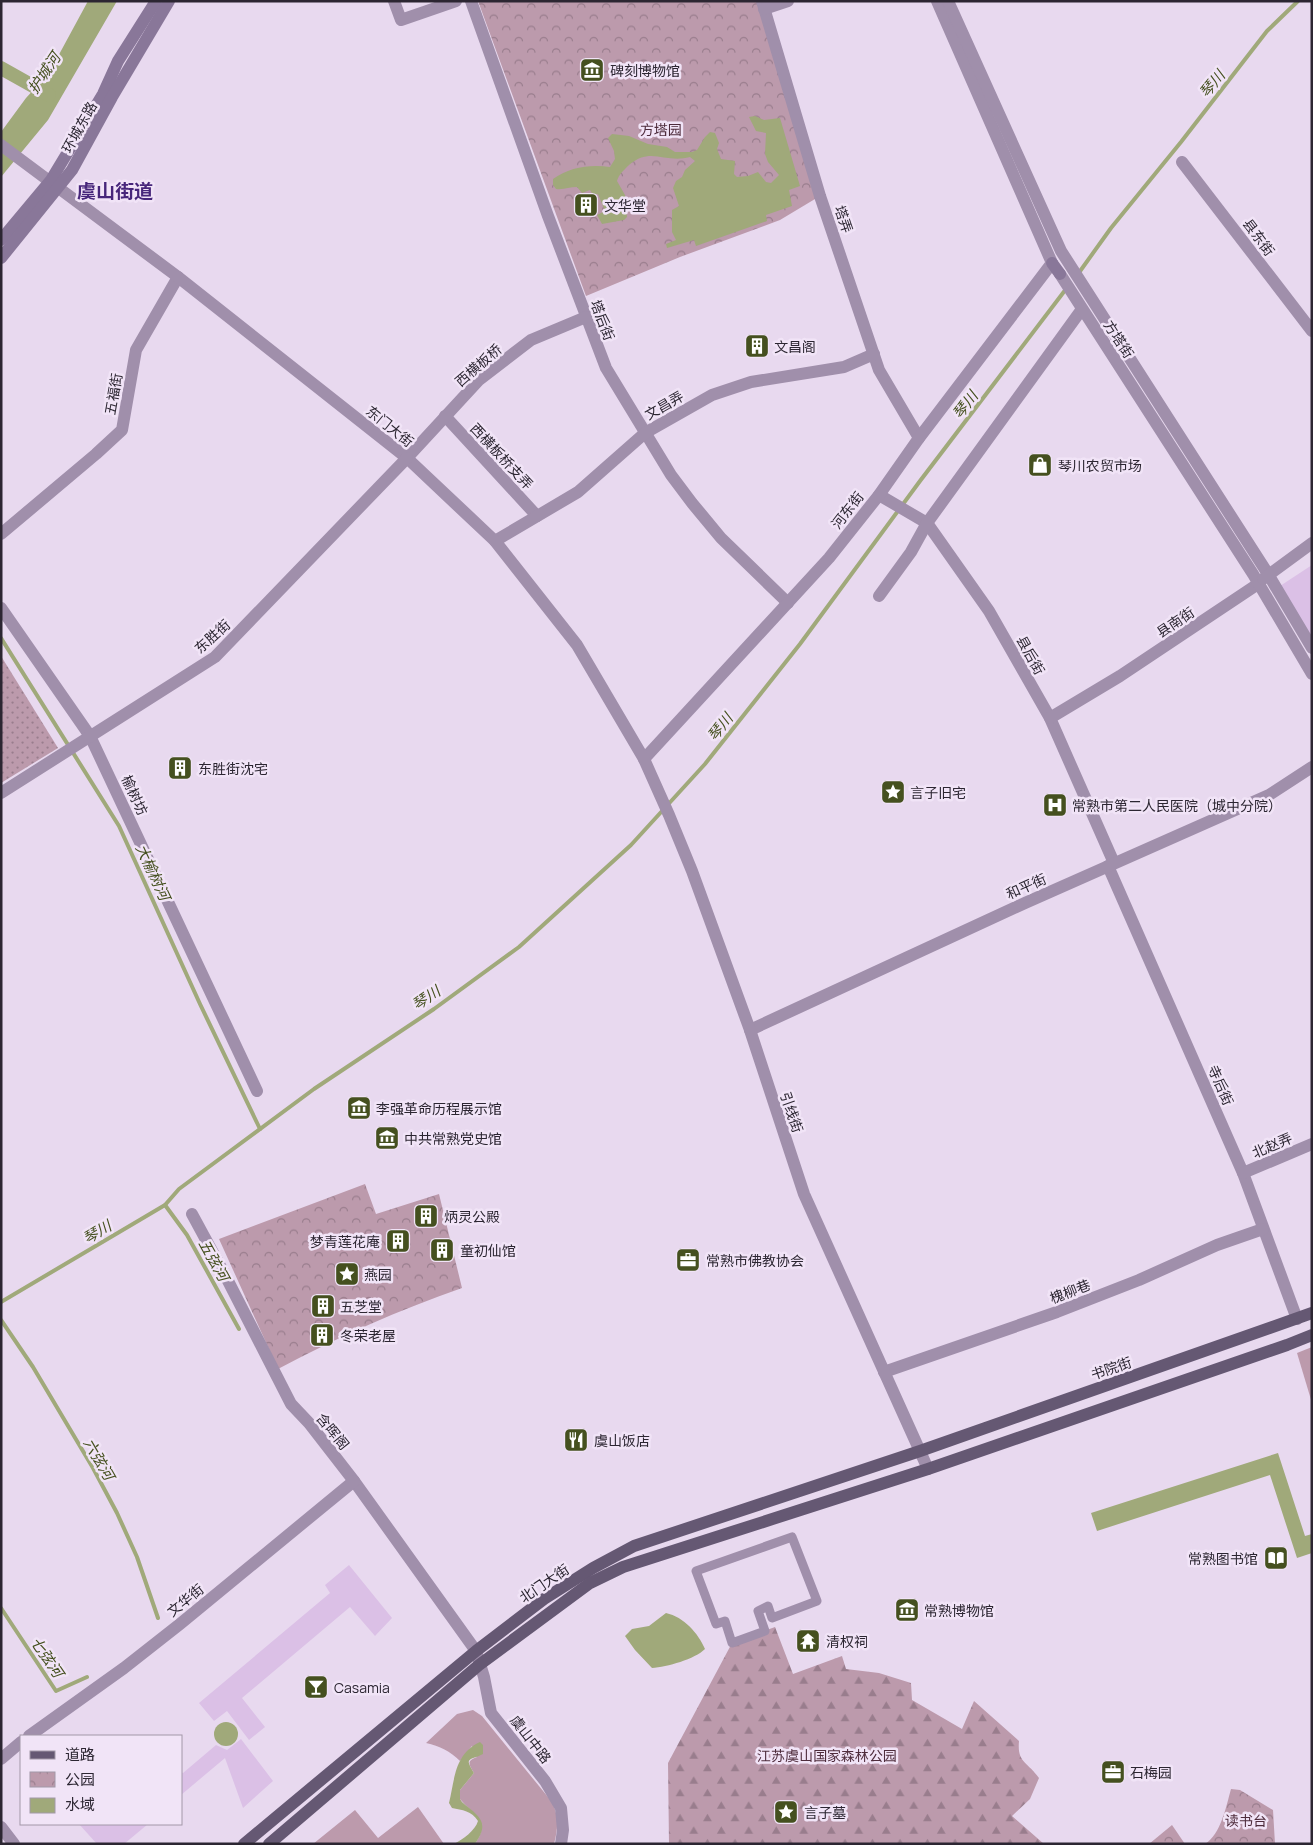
<svg xmlns="http://www.w3.org/2000/svg" width="1313" height="1845" font-family="Manrope,'Noto Sans SC',sans-serif">
	<style>
		.grass { fill: #bc9aac }
		.forest { fill: url(#forest-firs) }
		.park { fill: url(#park-crowns) }
		.garden { fill: url(#garden-dots) }
		.plaza { fill: #dbc0e6 }
		.water { fill: #a0a97a }
		.lines { fill: none; stroke-linecap: round; stroke-linejoin: round }
		.stream { stroke: #a0a97a; stroke-width: 4 }
		.canal { stroke: #a0a97a; stroke-width: 14 }
		.pedestrian { stroke: #a08fab; stroke-width: 9 }
		.minor { stroke: #a08fab; stroke-width: 12 }
		.tertiary { stroke: #a08fab; stroke-width: 12 }
		.secondary { stroke: #897799; stroke-width: 12 }
		.primary { stroke: #655873; stroke-width: 12 }
		.labels { text-anchor: middle; dominant-baseline: central; stroke-width: 5; stroke-linejoin: round; paint-order: stroke }
		.poi-label { font-size: 14px; fill: #2c2632; stroke: #f1e4f7; text-anchor: start }
		.street-label { font-size: 14px; fill: #2c2632; stroke: #f1e4f7 }
		.park-label { font-size: 14px; fill: #4e2c3c; stroke: #f1e4f7 }
		.water-label { font-size: 15px; font-style: italic; fill: #45501f; stroke: #f1e4f7 }
		.district-label { font-size: 19px; font-weight: bold; fill: #47267b; stroke: #f1e4f7 }
	</style>
	<defs>
		<pattern id="forest-firs" width="22" height="20" patternUnits="userSpaceOnUse" patternTransform="scale(1.25)"><rect width="22" height="20" fill="#bc9aac"/><path d="M5 1l3.5 6h-7zM16 11l3.5 6h-7z" fill="#997d8d"/></pattern>
		<pattern id="park-crowns" width="20" height="18" patternUnits="userSpaceOnUse" patternTransform="scale(1.25)"><rect width="20" height="18" fill="#bc9aac"/><path d="M2 6a3 3 0 1 1 6 0M12 15a3 3 0 1 1 6 0" fill="none" stroke="#997d8d"/></pattern>
		<pattern id="garden-dots" width="8" height="8" patternUnits="userSpaceOnUse" patternTransform="scale(1.25)"><rect width="8" height="8" fill="#bc9aac"/><path d="M2 2h.1M6 6h.1" fill="none" stroke="#997d8d" stroke-width="1.8" stroke-linecap="round"/></pattern>
	</defs>
	<rect width="100%" height="100%" fill="#e8d9ef"/>
	<g class="grass">
		<path d="M1312 1347V1403L1297 1353Z"/>
		<path d="M473 1710 482 1716 552 1802C559 1816 558 1829 554 1844H475C491 1821 473 1815 460 1799V1790L474 1773C469 1764 466 1761 477 1757L472 1746 460 1761C450 1751 440 1746 426 1743L457 1714Z"/>
		<path d="M418 1807 444 1844H313L355 1810 378 1838Z"/>
	</g>
	<path class="forest" d="M775 1627 793 1674 842 1656 846 1669 879 1673 911 1683 912 1700 962 1729 974 1701 1019 1741C1017 1763 1027 1761 1039 1778L1030 1799 1012 1816 1044 1844H669L668 1763 732 1643Z"/>
	<g class="park">
		<path d="M478 1H762L820 196 780 220 680 257 586 296Z"/>
		<path d="M365 1184 376 1214 439 1194 462 1288C399 1310 338 1337 278 1369L219 1239Z"/>
		<path d="M1231 1789 1240 1790 1273 1810 1275 1844H1205C1221 1834 1226 1807 1231 1789Z"/>
		<path d="M1172 1825 1185 1844H1149Z"/>
	</g>
	<path class="garden" d="M1 656 58 748 1 783Z"/>
	<g class="plaza">
		<path d="M1312 565V648L1277 588Z"/>
		<path d="M349 1565 392 1618 375 1636 350 1607 242 1698 265 1727 249 1740 227 1711 214 1721 199 1703 330 1593 325 1585Z"/>
		<path d="M241 1739 273 1781 243 1808 225 1758 181 1795V1772L183 1773 216 1745 227 1750Z"/>
		<path d="M79 1824H148L124 1844H97Z"/>
	</g>
	<g class="water">
		<path d="M88 1H117L48 120 1 177V132L26 98 49 73Z"/>
		<path d="M755 116 764 120 780 118 800 186 789 190 792 206 766 215 767 221 696 246 694 240 667 248 666 244 676 240 672 232V210L679 206 673 188 676 181 682 177 685 170 695 161 690 157C665 164 651 146 629 165 624 170 619 174 617 181L625 195 627 217 624 220 602 224 597 215 605 211 598 194 593 195 590 190 582 193 577 187C569 187 564 190 556 189L553 185V179C569 167 591 164 610 167L615 159 614 151 608 138 612 134 629 136 648 144 667 147 675 152H692L697 150 705 137 710 132 715 133 719 143 717 149 721 159 735 161 734 174 737 177 748 176 758 172 766 182 771 183 779 175 768 162 765 154 766 133 756 131 749 117Z"/>
		<path d="M1278 1453 1305 1536 1312 1534V1553L1297 1558 1270 1475 1097 1531 1091 1513Z"/>
		<path d="M666 1613C684 1617 698 1633 705 1649 695 1659 667 1667 652 1668L635 1650 625 1636 632 1629 649 1626Z"/>
		<circle cx="226" cy="1734" r="12"/>
		<path d="M480 1742 483 1745V1754C469 1761 464 1757 474 1773L460 1790V1799L462 1802C478 1816 491 1821 475 1844H454C463 1839 475 1831 478 1821 472 1811 462 1810 452 1808L449 1803C455 1779 454 1754 480 1742Z"/>
	</g>
	<g class="lines">
		<g class="stream">
			<path d="M1078 274 1111 228 1181 142 1267 31 1298 1"/>
			<path d="M1 638 119 826 200 1004 260 1129"/>
			<path d="M165 1205 187 1235 239 1329"/>
			<path d="M1 1302 165 1205 179 1189 314 1089 434 1009 519 947 631 845 705 764 800 644 920 481 1066 289"/>
			<path d="M1 1320 33 1367 93 1468 117 1513 137 1557 158 1618"/>
			<path d="M1 1608 56 1691 87 1677"/>
		</g>
		<path class="canal" d="M1 68 49 95"/>
		<path class="pedestrian" d="M792 1537 817 1601 772 1618 768 1606 758 1611 765 1631 732 1643 725 1621 716 1624 696 1571Z"/>
		<g class="minor">
			<path d="M394 1 401 20 456 1"/>
			<path d="M471 1 548 216 606 368 671 475 692 503 721 538 788 603"/>
			<path d="M762 1 820 196 879 370 919 438"/>
			<path d="M764 9 788 1"/>
			<path d="M1182 162 1312 331"/>
			<path d="M445 416 537 516"/>
			<path d="M407 458 479 380 531 340 586 317"/>
			<path d="M879 495 927 523 989 611 1050 718 1114 863"/>
			<path d="M1 534 96 454 122 430 136 350 178 277"/>
			<path d="M495 541 578 492 645 433 712 395 751 382 844 367 874 354"/>
			<path d="M879 596 911 552 927 523 1082 309"/>
			<path d="M1 608 90 736 257 1091"/>
			<path d="M1050 718 1120 676 1258 584"/>
			<path d="M644 759 829 558 879 495 919 438 1052 263"/>
			<path d="M1108 866 1243 1173 1297 1319"/>
			<path d="M750 1030 1025 903 1269 795 1312 767"/>
			<path d="M1243 1173 1312 1144"/>
			<path d="M192 1214 224 1273 291 1404 309 1423 354 1481 476 1651 484 1677 491 1713 545 1781 561 1808 563 1830 561 1844"/>
			<path d="M884 1372 1057 1312 1139 1280 1217 1245 1263 1229"/>
			<path d="M29 1736 124 1668 180 1624 354 1481"/>
			<path d="M1 1759 21 1742"/>
			<path d="M1 1827 14 1844"/>
		</g>
		<g class="tertiary">
			<path d="M937 1 1052 263"/>
			<path d="M948 1 1061 251 1268 574 1312 648"/>
			<path d="M1 145 178 277 407 458 495 541 577 645 644 759 669 815 692 871 750 1030 804 1194 928 1469"/>
			<path d="M1060 274 1253 574 1312 674"/>
			<path d="M1263 579 1312 543"/>
			<path d="M1 793 215 657 407 458"/>
		</g>
		<g class="secondary">
			<path d="M1 240 51 180 103 94 118 61 156 1"/>
			<path d="M1 258 72 170 112 97 169 1"/>
			<path d="M1052 263 1060 274"/>
		</g>
		<g class="primary">
			<path d="M244 1844 476 1651 544 1599 593 1568 634 1546 920 1451 1312 1313"/>
			<path d="M269 1844 479 1665 590 1583 623 1567 928 1469 1287 1345 1312 1335"/>
		</g>
	</g>
	<defs>
		<symbol id="museum-square" viewBox="-11 -11 22 22"><rect x="-9" y="-9" width="18" height="18" rx="4" fill="#45501f" stroke="#f1e4f7"/><path d="M0-6L6-3V-2H-6V-3ZM-5-1h2V3h-2ZM-1-1h2V3h-2ZM3-1h2V3H3ZM-6 4H6V6H-6Z" fill="#fff"/></symbol>
		<symbol id="building-square" viewBox="-11 -11 22 22"><rect x="-9" y="-9" width="18" height="18" rx="4" fill="#45501f" stroke="#f1e4f7"/><path d="M-4-6H4V6H1V3H-1V6H-4ZM-2.5-4.3h1.7v1.8h-1.7ZM.8-4.3h1.7v1.8H.8ZM-2.5-1h1.7V.8h-1.7ZM.8-1h1.7V.8H.8Z" fill="#fff"/></symbol>
		<symbol id="shop-square" viewBox="-11 -11 22 22"><rect x="-9" y="-9" width="18" height="18" rx="4" fill="#45501f" stroke="#f1e4f7"/><path d="M-5-2.5h2.3a2.7 3.5 0 0 1 5.4 0H5L5.5 6h-11ZM-1.5-2.5h3a1.5 2.3 0 0 0-3 0Z" fill="#fff"/></symbol>
		<symbol id="sight-square" viewBox="-11 -11 22 22"><rect x="-9" y="-9" width="18" height="18" rx="4" fill="#45501f" stroke="#f1e4f7"/><path d="M0-6L1.8-2.2L6-1.7L2.9 1.2L3.7 5.4L0 3.3L-3.7 5.4L-2.9 1.2L-6-1.7L-1.8-2.2Z" fill="#fff"/></symbol>
		<symbol id="hospital-square" viewBox="-11 -11 22 22"><rect x="-9" y="-9" width="18" height="18" rx="4" fill="#45501f" stroke="#f1e4f7"/><path d="M-5-5h3v3.5h4V-5h3V5h-3V1.5h-4V5h-3Z" fill="#fff"/></symbol>
		<symbol id="office-square" viewBox="-11 -11 22 22"><rect x="-9" y="-9" width="18" height="18" rx="4" fill="#45501f" stroke="#f1e4f7"/><path d="M-6-3h4V-5.5h4V-3h4V5H-6ZM-1-4.5V-3h2v-1.5ZM-6 0V1H6V0Z" fill="#fff"/></symbol>
		<symbol id="restaurant-square" viewBox="-11 -11 22 22"><rect x="-9" y="-9" width="18" height="18" rx="4" fill="#45501f" stroke="#f1e4f7"/><path d="M-5-6h1v4h1v-4h1v4h1v-4h1v5L-1.5 .5V6h-2V.5L-5-1ZM5-6V6H3V1.5H1.5Q1.5-4 5-6Z" fill="#fff"/></symbol>
		<symbol id="library-square" viewBox="-11 -11 22 22"><rect x="-9" y="-9" width="18" height="18" rx="4" fill="#45501f" stroke="#f1e4f7"/><path d="M-6-4Q-3-5.5-.7-3.5V5Q-3 3-6 4ZM6-4Q3-5.5 .7-3.5V5Q3 3 6 4Z" fill="#fff"/></symbol>
		<symbol id="temple-square" viewBox="-11 -11 22 22"><rect x="-9" y="-9" width="18" height="18" rx="4" fill="#45501f" stroke="#f1e4f7"/><path d="M0-6L5-2H3V0L6.5 2.5H4V6H1.5V3h-3V6H-4V2.5H-6.5L-3 0V-2H-5Z" fill="#fff"/></symbol>
		<symbol id="bar-square" viewBox="-11 -11 22 22"><rect x="-9" y="-9" width="18" height="18" rx="4" fill="#45501f" stroke="#f1e4f7"/><path d="M-6-5H6L.8 .8V4.5H3.5V6h-7V4.5H-.8V.8Z" fill="#fff"/></symbol>
	</defs>
	<g fill-rule="evenodd">
		<use href="#museum-square" x="578" y="56" width="28" height="28"/>
		<use href="#building-square" x="572" y="191" width="28" height="28"/>
		<use href="#building-square" x="743" y="332" width="28" height="28"/>
		<use href="#shop-square" x="1026" y="451" width="28" height="28"/>
		<use href="#building-square" x="166" y="754" width="28" height="28"/>
		<use href="#sight-square" x="879" y="778" width="28" height="28"/>
		<use href="#hospital-square" x="1041" y="791" width="28" height="28"/>
		<use href="#museum-square" x="345" y="1094" width="28" height="28"/>
		<use href="#museum-square" x="373" y="1124" width="28" height="28"/>
		<use href="#building-square" x="412" y="1202" width="28" height="28"/>
		<use href="#building-square" x="384" y="1227" width="28" height="28"/>
		<use href="#building-square" x="428" y="1236" width="28" height="28"/>
		<use href="#office-square" x="674" y="1246" width="28" height="28"/>
		<use href="#sight-square" x="333" y="1260" width="28" height="28"/>
		<use href="#building-square" x="309" y="1292" width="28" height="28"/>
		<use href="#building-square" x="308" y="1321" width="28" height="28"/>
		<use href="#restaurant-square" x="562" y="1426" width="28" height="28"/>
		<use href="#library-square" x="1262" y="1544" width="28" height="28"/>
		<use href="#museum-square" x="893" y="1596" width="28" height="28"/>
		<use href="#temple-square" x="794" y="1627" width="28" height="28"/>
		<use href="#bar-square" x="302" y="1673" width="28" height="28"/>
		<use href="#office-square" x="1099" y="1758" width="28" height="28"/>
		<use href="#sight-square" x="772" y="1798" width="28" height="28"/>
	</g>
	<g class="labels">
		<g class="poi-label">
			<text x="610" y="70">碑刻博物馆</text>
			<text x="604" y="205">文华堂</text>
			<text x="774" y="346">文昌阁</text>
			<text x="1058" y="465">琴川农贸市场</text>
			<text x="198" y="768">东胜街沈宅</text>
			<text x="910" y="792">言子旧宅</text>
			<text x="1072" y="805">常熟市第二人民医院（城中分院）</text>
			<text x="376" y="1108">李强革命历程展示馆</text>
			<text x="404" y="1138">中共常熟党史馆</text>
			<text x="444" y="1216">炳灵公殿</text>
			<text x="380" y="1241" text-anchor="end">梦青莲花庵</text>
			<text x="460" y="1250">童初仙馆</text>
			<text x="706" y="1260">常熟市佛教协会</text>
			<text x="364" y="1274">燕园</text>
			<text x="340" y="1306">五芝堂</text>
			<text x="340" y="1335">冬荣老屋</text>
			<text x="594" y="1440">虞山饭店</text>
			<text x="1258" y="1558" text-anchor="end">常熟图书馆</text>
			<text x="924" y="1610">常熟博物馆</text>
			<text x="826" y="1641">清权祠</text>
			<text x="334" y="1687">Casamia</text>
			<text x="1130" y="1772">石梅园</text>
			<text x="804" y="1812">言子墓</text>
		</g>
		<g class="street-label">
			<text transform="translate(79 127) rotate(-61)">环城东路</text>
			<text transform="translate(844 219) rotate(71)">塔弄</text>
			<text transform="translate(1259 237) rotate(53)">县东街</text>
			<text transform="translate(603 320) rotate(69)">塔后街</text>
			<text transform="translate(1119 339) rotate(57)">方塔街</text>
			<text transform="translate(478 365) rotate(-41)">西横板桥</text>
			<text transform="translate(113 394) rotate(-80)">五福街</text>
			<text transform="translate(664 405) rotate(-30)">文昌弄</text>
			<text transform="translate(390 426) rotate(39)">东门大街</text>
			<text transform="translate(502 456) rotate(47)">西横板桥支弄</text>
			<text transform="translate(847 510) rotate(-52)">河东街</text>
			<text transform="translate(1175 622) rotate(-34)">县南街</text>
			<text transform="translate(212 636) rotate(-42)">东胜街</text>
			<text transform="translate(1031 655) rotate(61)">县后街</text>
			<text transform="translate(135 795) rotate(65)">榆树坊</text>
			<text transform="translate(1026 886) rotate(-24)">和平街</text>
			<text transform="translate(1221 1085) rotate(66)">寺后街</text>
			<text transform="translate(792 1112) rotate(71)">引线街</text>
			<text transform="translate(1272 1145) rotate(-23)">北赵弄</text>
			<text transform="translate(1070 1291) rotate(-21)">槐柳巷</text>
			<text transform="translate(1111 1368) rotate(-19)">书院街</text>
			<text transform="translate(333 1431) rotate(51)">含晖阁</text>
			<text transform="translate(544 1583) rotate(-34)">北门大街</text>
			<text transform="translate(185 1600) rotate(-39)">文华街</text>
			<text transform="translate(531 1739) rotate(52)">虞山中路</text>
		</g>
		<g class="park-label">
			<text x="661" y="129">方塔园</text>
			<text x="827" y="1755">江苏虞山国家森林公园</text>
			<text x="1246" y="1820">读书台</text>
		</g>
		<g class="water-label">
			<text transform="translate(44 73) rotate(-56)">护城河</text>
			<text transform="translate(1212 84) rotate(-51)">琴川</text>
			<text transform="translate(965 405) rotate(-53)">琴川</text>
			<text transform="translate(720 727) rotate(-52)">琴川</text>
			<text transform="translate(153 872) rotate(65)">大榆树河</text>
			<text transform="translate(426 998) rotate(-35)">琴川</text>
			<text transform="translate(97 1232) rotate(-31)">琴川</text>
			<text transform="translate(214 1260) rotate(61)">五弦河</text>
			<text transform="translate(99 1459) rotate(60)">六弦河</text>
			<text transform="translate(47 1657) rotate(56)">七弦河</text>
		</g>
		<g class="district-label">
			<text x="115" y="191">虞山街道</text>
		</g>
	</g>
	<rect width="1313" height="1845" fill="none" stroke="#2c2632" stroke-width="5"/>
	<rect x="20" y="1735" width="162" height="90" fill="#f1e4f7" stroke="#a298a8"/>
	<rect x="30" y="1751" width="25" height="8" fill="#655873" stroke="#a298a8"/>
	<text x="65" y="1760" font-size="15" fill="#2c2632">道路</text>
	<rect x="30" y="1772" width="25" height="15" fill="url(#park-crowns)" stroke="#a298a8"/>
	<text x="65" y="1785" font-size="15" fill="#2c2632">公园</text>
	<rect x="30" y="1798" width="25" height="15" fill="#a0a97a" stroke="#a298a8"/>
	<text x="65" y="1810" font-size="15" fill="#2c2632">水域</text>
</svg>
